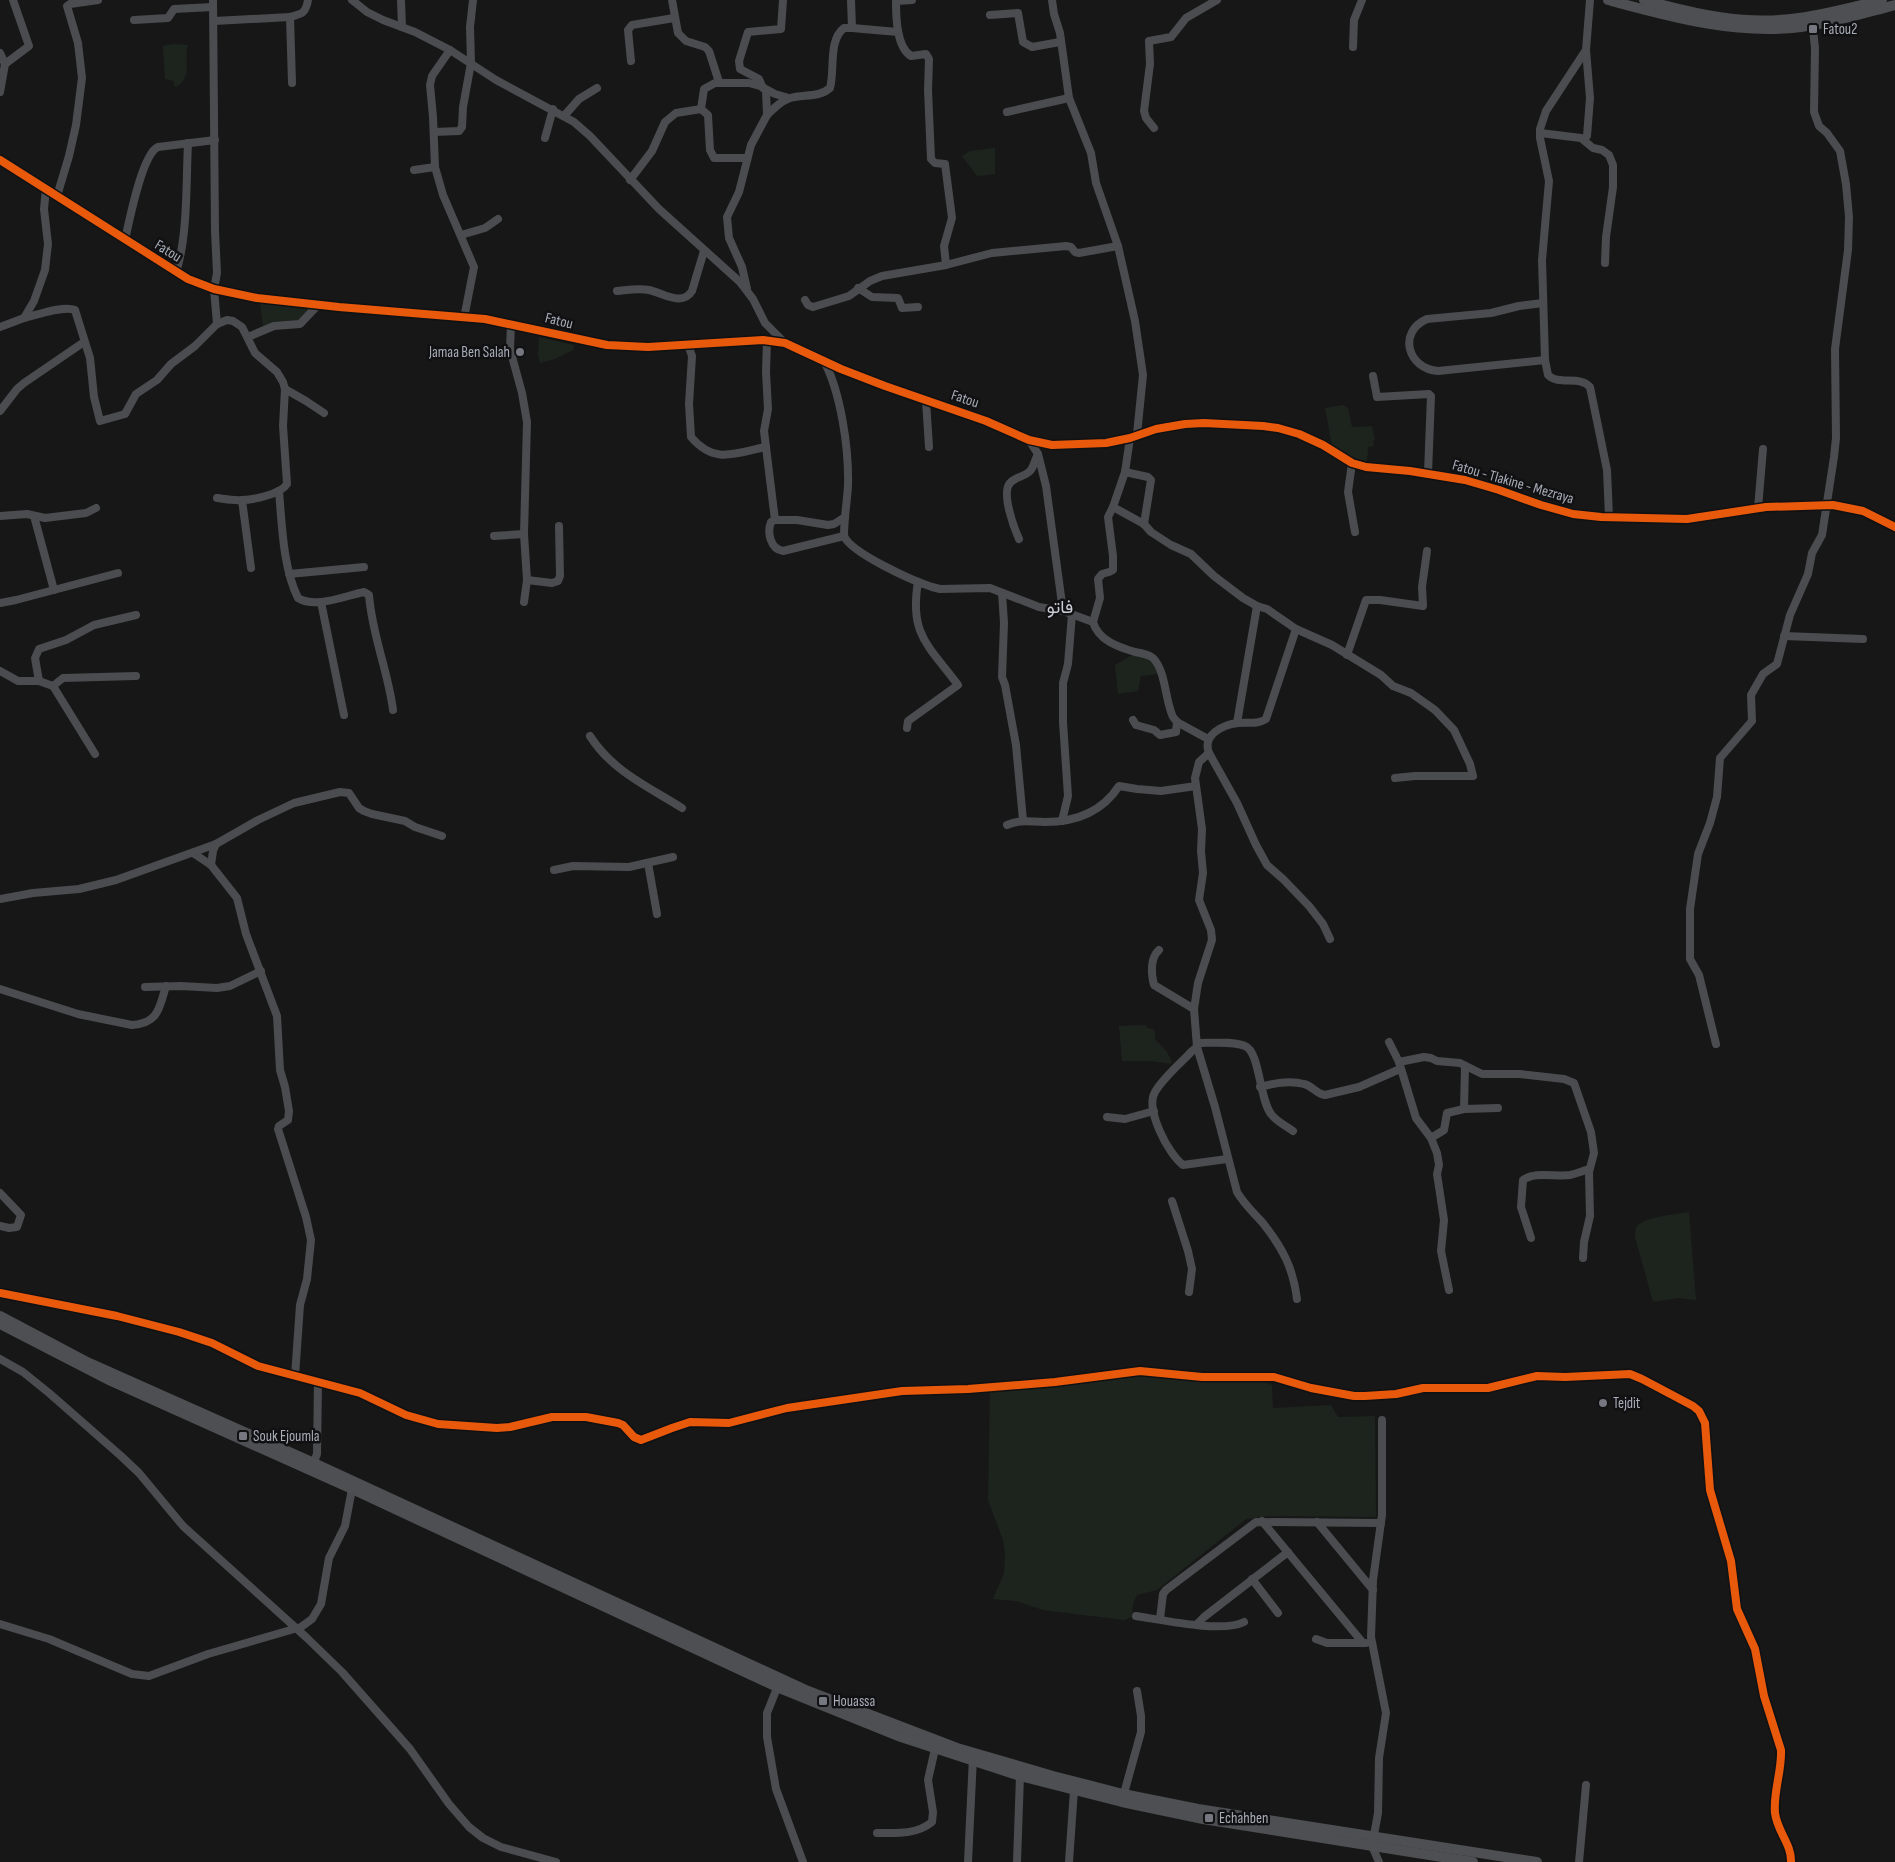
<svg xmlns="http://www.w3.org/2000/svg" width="1895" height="1862" font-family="'Sofia Sans Condensed',Vazirmatn,sans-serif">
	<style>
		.green { fill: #1d241e }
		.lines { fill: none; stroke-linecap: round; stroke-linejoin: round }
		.minor { stroke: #4b4c50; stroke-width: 8 }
		.major { stroke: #4d4f52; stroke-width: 10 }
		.cycleway-casing { stroke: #111113; stroke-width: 11 }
		.cycleway { stroke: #e8590c; stroke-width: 8 }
		.poi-dot { fill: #757880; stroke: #111113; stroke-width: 2 }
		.labels { text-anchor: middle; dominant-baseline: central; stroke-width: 5; stroke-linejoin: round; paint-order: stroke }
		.poi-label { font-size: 15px; fill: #a8adb8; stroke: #111113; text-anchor: start }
		.street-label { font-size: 15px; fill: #a8adb8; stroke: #111113 }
		.quarter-label { font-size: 18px; fill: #c9ccd4; stroke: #111113 }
	</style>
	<rect width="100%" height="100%" fill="#171717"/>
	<g class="green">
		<path d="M173 44 188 45C183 61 194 76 176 87L174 86V81L165 79 163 46Z"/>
		<path d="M995 148V174L977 176 962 156 970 151Z"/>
		<path d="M260 303 312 309 307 319 263 327Z"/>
		<path d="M539 337 574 345 573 350 555 359 540 363 538 355Z"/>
		<path d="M1343 405 1348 408 1352 427 1372 426 1375 440H1373L1374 446 1368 447 1367 461 1354 459 1332 446 1325 408Z"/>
		<path d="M1134 654C1147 658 1154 660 1158 674L1141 676 1138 691 1118 694 1115 665Z"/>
		<path d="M1146 1025 1147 1028 1153 1029 1155 1032V1039L1167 1052 1172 1062 1171 1064 1151 1061H1122L1119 1026Z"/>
		<path d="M1689 1212 1696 1300 1678 1298 1653 1302 1635 1237C1635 1232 1635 1229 1638 1225 1646 1217 1677 1214 1689 1212Z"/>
		<path d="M1150 1375 1264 1382 1272 1385 1273 1408 1331 1405 1338 1417 1375 1416 1376 1517 1268 1516 1246 1519 1157 1590 1137 1595 1133 1604 1132 1617 1124 1620 1043 1610 1016 1601 993 1599 1004 1573 1005 1554 1003 1540 988 1500 990 1390Z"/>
	</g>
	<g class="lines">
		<g class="minor">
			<path d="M213 0 215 231 217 273 214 289 217 324"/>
			<path d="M352 0 367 12 383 20 415 32 450 50 496 80 574 122 590 136 659 209 740 282 753 299 765 323 784 342"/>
			<path d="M401 0 402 27"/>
			<path d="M672 0 678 33 686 41 705 47 709 51 719 82"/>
			<path d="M896 0C896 15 896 47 911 56L926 54 929 59 928 90 931 159 935 163 945 164 952 218 944 246 946 265"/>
			<path d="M1052 0 1054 14 1060 33 1069 98 1091 153 1096 183 1118 246 1135 321 1143 375 1137 434"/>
			<path d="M1590 0 1586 50 1546 111 1540 129V138L1549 181 1542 260 1545 360 1548 375C1559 386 1580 375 1590 387L1607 470 1609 517"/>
			<path d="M896 1 912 0"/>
			<path d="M990 15 1018 13 1023 42 1032 47 1060 42"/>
			<path d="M290 17 292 83"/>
			<path d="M134 20 168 18 174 9 213 7"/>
			<path d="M214 21 290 17C302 14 306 13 308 0"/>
			<path d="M852 28 898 32"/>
			<path d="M1353 47 1354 20 1362 0"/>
			<path d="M450 50 432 76 430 85 433 117 435 167 443 195 474 267 464 318"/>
			<path d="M0 53 5 64 29 46 13 0"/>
			<path d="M631 61 628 30 632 25 674 18"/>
			<path d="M763 88 759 79 740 69 739 61 748 32 781 29 783 0"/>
			<path d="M766 90 767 115"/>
			<path d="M0 92 5 64"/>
			<path d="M701 109 704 89 715 83H749L760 86 775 94 789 98"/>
			<path d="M1007 112 1069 98"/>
			<path d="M564 116 579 99 597 88"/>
			<path d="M1154 128 1146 118 1144 111 1150 64 1149 41 1171 37 1186 18 1217 0"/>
			<path d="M434 132 459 131 462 127 463 107 471 63 470 27 473 0"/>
			<path d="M1540 133 1581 138 1593 148 1602 150 1609 155 1613 165V187L1606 237 1605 263"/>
			<path d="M545 138 553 109"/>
			<path d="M1584 139 1587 136 1590 98 1586 50"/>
			<path d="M0 160 188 279 214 289 257 298 339 307 485 319 607 345 648 347 763 340 785 343 841 369 885 386 986 421 1029 440 1052 445 1106 443 1130 438 1156 429 1185 424 1204 423 1263 426 1278 428 1299 434 1323 445 1352 463 1366 467 1410 471 1465 480 1499 490 1541 505 1573 514 1601 517 1687 519 1766 507 1833 505 1863 511 1895 527"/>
			<path d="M414 170 435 167"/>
			<path d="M630 180 652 151 665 122 676 113 701 109 708 115 710 150 714 158H746"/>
			<path d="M57 196 69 156 76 125 82 78 78 43 67 6 70 4 98 0"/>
			<path d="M461 235 485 228 498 219"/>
			<path d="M125 240C129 222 142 154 158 147L215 140"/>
			<path d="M176 272C188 237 186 180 188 143"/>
			<path d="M858 288 872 297 898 298 902 308 918 307"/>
			<path d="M747 289 742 267 729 238 727 217 739 192 751 145 767 115C773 109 782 100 790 98 803 94 819 98 830 88 835 71 828 40 844 28H852L851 0"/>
			<path d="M617 291C628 290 638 288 649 290 663 293 682 307 692 291L704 251"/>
			<path d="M805 300 808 305 813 307 849 296 870 281 882 276 946 265 992 253 1066 246 1071 247 1075 252 1079 253 1118 246"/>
			<path d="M1543 303 1519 306 1491 313 1427 319C1397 332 1408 369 1438 371L1545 360"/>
			<path d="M24 318C37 315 64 305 75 310L90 358 94 397 100 421 125 414 136 394 157 380 171 364 195 346 217 324 227 320 233 321 242 327 255 353 277 372 283 382 285 389 283 426 287 484C281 494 253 500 242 500 234 501 225 499 217 498"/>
			<path d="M511 324 510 349 522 393 527 422 524 534 527 580 524 602"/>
			<path d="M0 327 24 318 34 301 45 270 48 244 44 209 46 189"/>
			<path d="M248 337 274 326 300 324 318 305"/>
			<path d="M767 340 766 372 768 409 764 431 775 520 771 522C767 532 770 549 783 551L844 536"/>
			<path d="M688 345 692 356 689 404 691 437C715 465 735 453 766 447"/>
			<path d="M824 361C841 393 849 449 848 486 847 502 844 519 844 536 851 553 913 581 932 587L940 589 990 588 1039 607 1063 611 1093 622"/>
			<path d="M1373 376 1377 397 1429 394 1431 396 1428 473"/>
			<path d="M285 389 306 401 324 413"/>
			<path d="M926 401 929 447"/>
			<path d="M0 411 17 389 24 383 84 342"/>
			<path d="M1130 438 1125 472 1113 507 1108 517 1113 556V570L1109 572 1102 574 1098 579 1100 598 1093 622C1098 640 1118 647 1135 652 1142 653 1148 654 1153 658 1166 671 1165 701 1173 717L1177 722 1208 739"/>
			<path d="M1038 454 1046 486 1063 611"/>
			<path d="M1352 463 1348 492 1355 532"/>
			<path d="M1125 472 1148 477 1151 480 1144 524"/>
			<path d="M279 491C282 525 283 568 298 598 316 609 344 596 364 592L369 595C372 635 388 671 393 710"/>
			<path d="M242 500 251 568"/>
			<path d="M1113 507 1144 524 1151 532 1171 545 1191 554 1214 576 1243 598 1257 606 1267 609 1296 629 1332 645 1381 675 1393 686 1411 693 1435 710 1454 730 1470 764 1473 776H1415L1395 778"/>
			<path d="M1758 508 1763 449"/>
			<path d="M0 516 27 514 45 518 86 513 96 508"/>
			<path d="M34 516 54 590"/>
			<path d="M775 520H797L828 525 834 524 845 517"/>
			<path d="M494 536 524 534"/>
			<path d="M1019 539C1014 528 1001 493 1010 483 1015 477 1024 477 1030 471 1034 467 1035 459 1038 454L1029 440"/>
			<path d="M289 574 364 567"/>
			<path d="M527 580 552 583 558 581 560 576 559 526"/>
			<path d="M1002 593 1004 623 1002 677 1005 685 1016 745 1023 820"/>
			<path d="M321 602 344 715"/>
			<path d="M0 603 16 600 118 573"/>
			<path d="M1296 629 1266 719C1257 725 1248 722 1238 723 1222 725 1202 735 1209 753L1237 803 1256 845 1267 865 1283 879 1309 906 1323 924 1330 939"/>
			<path d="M1784 636 1863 639"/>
			<path d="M1347 655 1366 600H1380L1423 606 1422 587 1427 551"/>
			<path d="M0 671 18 681H39L53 686 95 754"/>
			<path d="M39 681 35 658 39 649 66 640 94 625 136 615"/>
			<path d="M53 686 63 678 136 676"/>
			<path d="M1133 720 1136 725 1154 730 1160 735 1176 732 1177 722"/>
			<path d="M1237 723 1257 606"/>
			<path d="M907 728 908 721 958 685C929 646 909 635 918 582"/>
			<path d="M590 736C612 771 649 787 682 808"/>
			<path d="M1209 753 1199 762 1195 778 1202 829 1201 851 1203 873 1199 900 1211 930 1212 940 1198 983 1194 1009 1197 1047 1215 1107 1237 1192C1244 1204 1253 1212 1262 1222 1282 1247 1293 1267 1297 1299"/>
			<path d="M1062 821 1068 796 1063 722V683L1068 664 1072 614"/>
			<path d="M1007 825C1022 819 1029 822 1045 822 1076 822 1102 812 1119 786L1137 789 1161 791 1196 786"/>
			<path d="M193 853 211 865 237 898 246 934 277 1016 280 1070 285 1087 289 1111 288 1120 279 1126 278 1129 306 1217 311 1240 307 1279 300 1305 295 1376"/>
			<path d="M648 863 657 914"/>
			<path d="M211 865 213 851 216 844"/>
			<path d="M554 870 573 866 629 867 673 857"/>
			<path d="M0 899 33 893 79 889 116 880 216 844 258 820 294 803 340 792 349 793 359 808 364 811 372 814 405 821 415 827 442 836"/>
			<path d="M1159 950C1150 958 1151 974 1154 985L1194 1009"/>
			<path d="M145 987 181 986 217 988 230 986 261 971"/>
			<path d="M0 989 78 1014 132 1025C159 1023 159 1008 166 986"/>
			<path d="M1389 1042 1399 1062 1416 1118 1431 1138 1437 1153 1439 1165 1437 1174 1444 1220 1441 1251 1449 1290"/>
			<path d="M1198 1043C1211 1043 1234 1041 1245 1046 1260 1052 1259 1098 1271 1114 1276 1121 1286 1126 1293 1131"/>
			<path d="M1716 1044 1699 975 1690 959V909L1698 854 1710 823 1717 797 1720 758 1752 721 1751 695 1763 674 1777 664 1790 615 1808 574 1812 553 1822 535 1834 457 1836 438 1835 349 1848 250 1849 217 1846 184 1840 151 1827 133 1819 126 1814 112 1815 48 1812 20"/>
			<path d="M1197 1047 1192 1051C1181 1063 1163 1078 1155 1092 1145 1109 1168 1154 1183 1165L1227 1159"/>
			<path d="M1399 1062 1424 1057 1431 1058 1437 1061 1460 1063 1482 1074H1520L1564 1079 1574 1083 1591 1132 1594 1153 1589 1172 1590 1216 1584 1242 1583 1258"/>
			<path d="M1260 1087C1274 1083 1290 1080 1304 1084 1312 1086 1317 1094 1325 1095L1359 1087 1400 1069"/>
			<path d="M1464 1109 1498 1108"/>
			<path d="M1107 1117 1125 1119 1154 1111"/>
			<path d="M1431 1138 1444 1130 1447 1113 1464 1109 1465 1066"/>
			<path d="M0 1193 21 1215 17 1227 9 1228 0 1226"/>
			<path d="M1172 1201 1188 1251 1192 1269 1189 1292"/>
			<path d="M1531 1238 1521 1207 1523 1180C1534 1171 1556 1177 1570 1175 1576 1174 1583 1171 1589 1169"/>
			<path d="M0 1293 117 1316 179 1332 212 1343 258 1366 360 1393 406 1415 438 1424 497 1428 510 1427 552 1417H586L618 1423 623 1425 634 1437 641 1440 672 1428 690 1422 729 1423 787 1408 902 1391 968 1389 1055 1382 1140 1371 1202 1377H1274L1311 1388 1354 1396H1365L1396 1394 1423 1388H1488L1537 1376 1565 1377 1630 1374 1642 1379 1693 1406 1699 1411 1705 1423 1710 1490 1731 1561 1737 1609 1755 1649 1764 1696 1781 1750C1782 1771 1773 1792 1775 1813 1777 1831 1792 1845 1791 1862"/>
			<path d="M0 1359 23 1372 49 1393 121 1456 139 1473 183 1526 307 1638 342 1672 410 1749 449 1804 469 1827 483 1838 501 1847 556 1862"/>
			<path d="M312 1467 317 1454 318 1382"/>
			<path d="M1262 1521 1363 1643"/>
			<path d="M1317 1522 1373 1590"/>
			<path d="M1252 1579 1278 1613"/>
			<path d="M1136 1616C1163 1620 1222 1633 1244 1622"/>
			<path d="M1160 1619 1163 1594 1166 1590 1256 1522 1381 1523"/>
			<path d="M0 1624 49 1639 132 1674 149 1676 208 1654 301 1627 312 1619 321 1604 329 1558 345 1526 352 1489"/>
			<path d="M1197 1624 1204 1617 1288 1552"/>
			<path d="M1316 1639 1327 1643H1366"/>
			<path d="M779 1683 767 1713V1737L776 1789 803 1862"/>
			<path d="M1123 1797 1141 1732V1716L1137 1691"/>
			<path d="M877 1833C896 1833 916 1835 932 1822L933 1812 928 1780 935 1749"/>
			<path d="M968 1862 973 1757"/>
			<path d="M1017 1862 1020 1776"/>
			<path d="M1069 1862 1074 1790"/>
			<path d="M1379 1862 1372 1846 1378 1813 1379 1758 1386 1713 1371 1637 1373 1580 1382 1515V1420"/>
			<path d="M1579 1862 1586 1785"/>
		</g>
		<g class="major">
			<path d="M1608 0C1671 17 1735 35 1801 27 1833 23 1864 13 1895 5"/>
			<path d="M1644 0C1695 14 1745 26 1799 18 1827 14 1854 7 1882 0"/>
			<path d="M0 1316 85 1361 314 1463 808 1691 957 1748 1053 1776 1123 1794 1198 1809 1537 1862"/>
			<path d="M0 1324 111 1381 352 1489 777 1687 901 1737 1020 1776 1122 1802 1203 1819 1473 1862"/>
		</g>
		<defs>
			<g id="cycleway">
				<path d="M0 160 188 279 214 289 257 298 339 307 485 319 607 345 648 347 763 340 785 343 841 369 885 386 986 421 1029 440 1052 445 1106 443 1130 438 1156 429 1185 424 1204 423 1263 426 1278 428 1299 434 1323 445 1352 463 1366 467 1410 471 1465 480 1499 490 1541 505 1573 514 1601 517 1687 519 1766 507 1833 505 1863 511 1895 527"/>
				<path d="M0 1293 117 1316 179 1332 212 1343 258 1366 360 1393 406 1415 438 1424 497 1428 510 1427 552 1417H586L618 1423 623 1425 634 1437 641 1440 672 1428 690 1422 729 1423 787 1408 902 1391 968 1389 1055 1382 1140 1371 1202 1377H1274L1311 1388 1354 1396H1365L1396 1394 1423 1388H1488L1537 1376 1565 1377 1630 1374 1642 1379 1693 1406 1699 1411 1705 1423 1710 1490 1731 1561 1737 1609 1755 1649 1764 1696 1781 1750C1782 1771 1773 1792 1775 1813 1777 1831 1792 1845 1791 1862"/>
			</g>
		</defs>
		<use href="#cycleway" class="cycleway-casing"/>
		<use href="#cycleway" class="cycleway"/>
	</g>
	<g class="poi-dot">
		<rect x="1808" y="24" width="10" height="10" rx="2.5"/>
		<circle cx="520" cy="352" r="5"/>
		<circle cx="1603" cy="1403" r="5"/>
		<rect x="238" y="1431" width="10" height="10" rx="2.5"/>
		<rect x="818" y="1696" width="10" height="10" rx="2.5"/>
		<rect x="1204" y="1813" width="10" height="10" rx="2.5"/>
	</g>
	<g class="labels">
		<g class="poi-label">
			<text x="1823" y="29">Fatou2</text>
			<text x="510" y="352" text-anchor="end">Jamaa Ben Salah</text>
			<text x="1613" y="1403">Tejdit</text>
			<text x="253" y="1436">Souk Ejoumla</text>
			<text x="833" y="1701">Houassa</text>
			<text x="1219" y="1818">Echahben</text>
		</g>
		<g class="street-label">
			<text transform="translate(168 251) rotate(31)">Fatou</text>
			<text transform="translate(559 321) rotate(14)">Fatou</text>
			<text transform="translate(965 399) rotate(18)">Fatou</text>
			<text transform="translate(1513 482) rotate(16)">Fatou - Tlakine - Mezraya</text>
		</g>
		<g class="quarter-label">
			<text x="1060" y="607">فاتو</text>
		</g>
	</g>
</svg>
